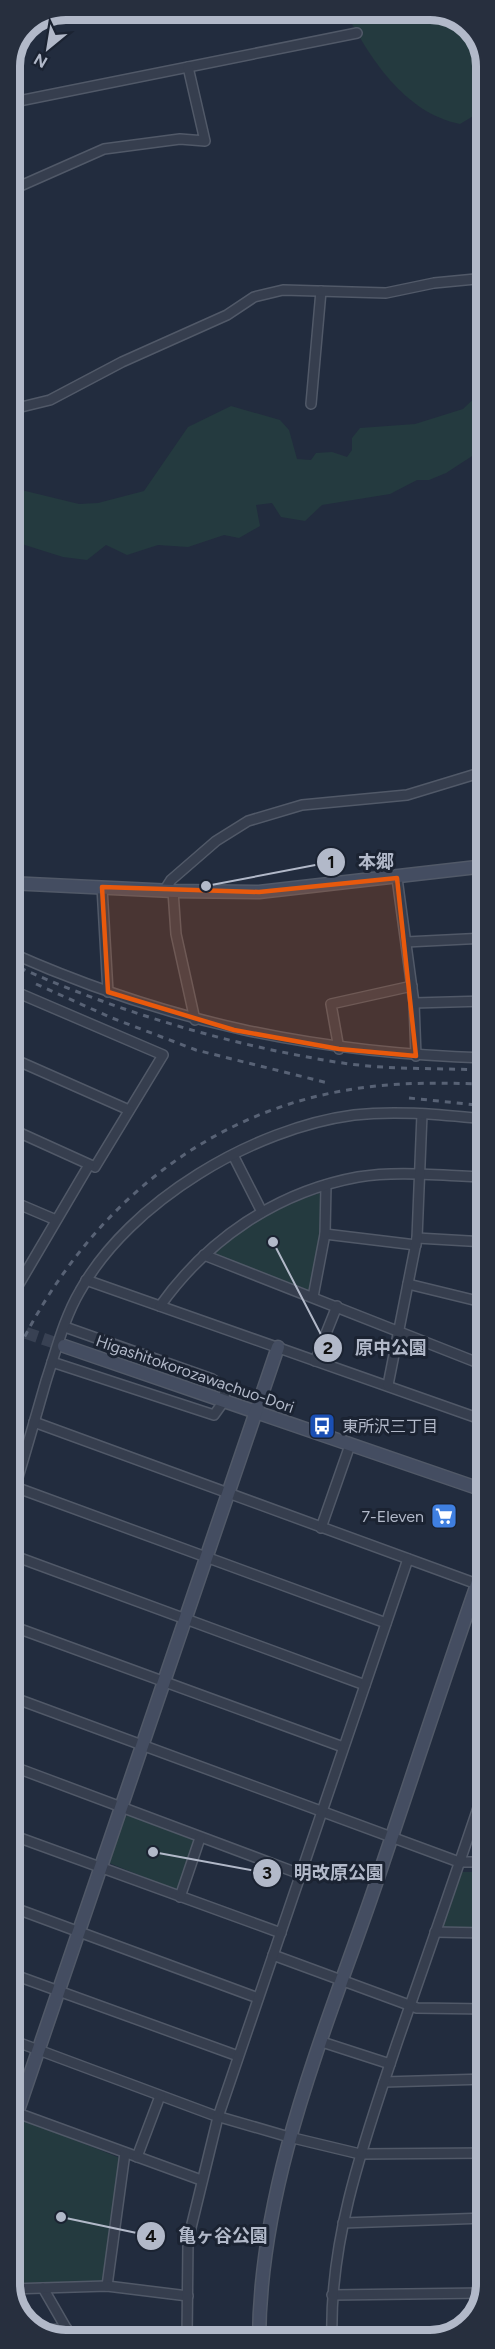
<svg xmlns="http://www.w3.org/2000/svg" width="495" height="2349" font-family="Figtree,'Noto Sans JP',sans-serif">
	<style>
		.green { fill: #243a3f }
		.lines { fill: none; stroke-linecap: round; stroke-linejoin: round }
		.secondary-tunnel { stroke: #384153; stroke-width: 12; stroke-dasharray: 12 6; stroke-linecap: butt }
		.street-casing { stroke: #515968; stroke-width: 12 }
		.secondary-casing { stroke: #515968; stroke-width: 15 }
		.street { stroke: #363e4e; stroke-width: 9 }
		.secondary { stroke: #444d61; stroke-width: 12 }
		.rail { stroke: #586275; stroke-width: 3; stroke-dasharray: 6 6; stroke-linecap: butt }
		.marked { fill: #e8590c; fill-opacity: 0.2; stroke: #e8590c; stroke-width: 4.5; stroke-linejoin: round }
		.labels { text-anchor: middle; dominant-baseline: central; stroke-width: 6; stroke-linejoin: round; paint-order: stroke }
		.street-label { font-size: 16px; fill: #b2b9c9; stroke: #1b2332 }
		.poi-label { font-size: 16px; fill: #b2b9c9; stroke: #1b2332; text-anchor: start }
		.rim { fill: none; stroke: #b2b9c9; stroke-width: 8 }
		.leader { fill: none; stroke: #b2b9c9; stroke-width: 2 }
		.callout-dot { fill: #b2b9c9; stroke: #1b2332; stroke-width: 2 }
		.mark-label { font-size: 18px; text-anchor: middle; font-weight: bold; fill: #111 }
		.callout-label { font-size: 18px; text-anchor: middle; font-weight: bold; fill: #b2b9c9; stroke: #1b2332; stroke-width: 6; stroke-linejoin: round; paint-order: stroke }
	</style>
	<rect width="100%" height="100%" fill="#222c3e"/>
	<g class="green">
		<path d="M344 9H437L469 25 485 57V109L460 124C404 113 369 57 344 9Z"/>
		<path d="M486 387V447L446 473 429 480H417L390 494 322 505 305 521 281 517 272 503 256 505 260 526 239 538 224 535 188 547 158 545 127 555 106 545 87 560 63 557 9 540V487L79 504 98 503 144 491 188 427 231 406 280 420 289 430 297 459 311 460 316 453 332 452 347 457 352 450V438L360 428 415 424 463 409Z"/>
		<path d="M320 1193 325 1196 322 1234 311 1289 307 1292 217 1255 215 1250C247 1224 280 1206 320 1193Z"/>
		<path d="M129 1815 195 1840 179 1891 109 1863 125 1817Z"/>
		<path d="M460 1872H486V1930H445L442 1926Z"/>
		<path d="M9 2114 120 2158 104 2277 101 2282 10 2283Z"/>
	</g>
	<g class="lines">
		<path class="secondary-tunnel" d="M9 1327 64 1346"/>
		<defs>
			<g id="street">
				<path d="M9 103 357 33"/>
				<path d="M9 191 104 149 180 139 205 141 188 67"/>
				<path d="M311 404 321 291"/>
				<path d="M9 410 50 400 122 362 227 315 254 297 283 290 386 293 434 283 486 278"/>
				<path d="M9 766 17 793 9 872"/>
				<path d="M397 878 414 1003 416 1056"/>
				<path d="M102 887 108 992"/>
				<path d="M164 891 171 880 216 841 248 821 302 805 407 795 486 771"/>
				<path d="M173 891 176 934 195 1020"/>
				<path d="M406 942 486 938"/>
				<path d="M9 952C166 1022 314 1053 486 1058"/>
				<path d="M10 952 13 883"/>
				<path d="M9 989 163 1055 95 1167 9 1128"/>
				<path d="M414 1003 486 1001"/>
				<path d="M339 1049 331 1004 412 986"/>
				<path d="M9 1057 129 1110"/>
				<path d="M9 1080 18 1061"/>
				<path d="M233 1155 262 1212"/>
				<path d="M9 1200 56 1220"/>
				<path d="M325 1234 416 1245"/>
				<path d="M417 1238 486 1242"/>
				<path d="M204 1255 486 1366"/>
				<path d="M86 1280 486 1421"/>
				<path d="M408 1284 486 1303"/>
				<path d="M313 1297 325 1234 326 1185"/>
				<path d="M9 1301 89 1165"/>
				<path d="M160 1306C207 1240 276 1192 358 1177 399 1170 444 1176 486 1177"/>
				<path d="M315 1361 337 1306"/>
				<path d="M52 1362 214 1415 224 1401 225 1387 212 1379 65 1327"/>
				<path d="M388 1385 417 1238 422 1114"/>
				<path d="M34 1422 477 1584"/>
				<path d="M15 1487 386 1623"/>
				<path d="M9 1507C22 1465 34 1423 46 1381 56 1351 64 1318 80 1291 130 1201 254 1128 354 1115 398 1110 442 1115 486 1119"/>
				<path d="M321 1528 350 1445"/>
				<path d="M9 1554 365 1685"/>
				<path d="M9 1625 343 1747"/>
				<path d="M9 1696 459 1862H486"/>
				<path d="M9 1765 300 1874"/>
				<path d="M9 1834 281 1933"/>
				<path d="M180 1897 200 1838"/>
				<path d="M9 1906 258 1998"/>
				<path d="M435 1932 486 1933"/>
				<path d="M273 1955 417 2008 486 2009"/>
				<path d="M9 1973 238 2056"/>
				<path d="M9 2039 213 2115 289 2137 360 2154 486 2153"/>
				<path d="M322 2042 390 2064"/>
				<path d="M384 2082 486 2079"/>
				<path d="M9 2110 201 2180"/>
				<path d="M137 2157 160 2096"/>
				<path d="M343 2223 486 2218"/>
				<path d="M107 2286 125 2153"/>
				<path d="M43 2288 73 2340"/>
				<path d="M10 2289 107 2286 188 2296"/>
				<path d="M332 2295 483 2293"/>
				<path d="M38 2330 67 2329"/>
				<path d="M332 2339C329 2237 365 2139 397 2043 427 1957 457 1871 486 1784"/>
				<path d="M187 2340 188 2240 218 2117 408 1559"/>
			</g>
			<g id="secondary">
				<path d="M9 883 173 891 259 892 486 866"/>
				<path d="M64 1346 486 1491"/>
				<path d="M17 2113 278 1347"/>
				<path d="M259 2340C260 2185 321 2042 371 1898 410 1785 446 1671 486 1559"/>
			</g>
		</defs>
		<use href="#street" class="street-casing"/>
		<use href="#secondary" class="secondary-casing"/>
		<use href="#street" class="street"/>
		<use href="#secondary" class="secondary"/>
		<g class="rail">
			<path d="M9 963C112 1010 224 1044 336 1062 385 1070 436 1068 486 1070"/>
			<path d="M36 984 112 1018 196 1050 328 1083"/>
			<path d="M409 1098 486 1106"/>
			<path d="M9 1369C76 1219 201 1107 368 1087 407 1082 446 1083 486 1084"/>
		</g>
	</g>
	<path class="marked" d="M397 878 416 1056 339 1049 234 1030 108 992 102 887 259 892Z"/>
	<defs>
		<symbol id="bus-square" viewBox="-11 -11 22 22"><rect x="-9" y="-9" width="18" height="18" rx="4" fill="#1a4fb4" stroke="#1b2332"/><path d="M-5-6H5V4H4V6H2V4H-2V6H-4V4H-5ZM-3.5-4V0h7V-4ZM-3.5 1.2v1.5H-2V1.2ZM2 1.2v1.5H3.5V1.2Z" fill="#fff"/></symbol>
		<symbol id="supermarket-square" viewBox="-11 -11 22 22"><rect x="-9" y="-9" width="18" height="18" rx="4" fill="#3f7fe0" stroke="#1b2332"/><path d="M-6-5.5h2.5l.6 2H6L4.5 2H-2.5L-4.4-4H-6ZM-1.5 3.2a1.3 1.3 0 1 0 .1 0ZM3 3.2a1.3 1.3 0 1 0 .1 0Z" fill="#fff"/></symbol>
	</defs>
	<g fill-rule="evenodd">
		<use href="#bus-square" x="307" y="1411" width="30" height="30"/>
		<use href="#supermarket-square" x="429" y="1501" width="30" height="30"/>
	</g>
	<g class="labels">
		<g class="street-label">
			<text transform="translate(195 1374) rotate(19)">Higashitokorozawachuo-Dori</text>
		</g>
		<g class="poi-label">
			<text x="342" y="1426">東所沢三丁目</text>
			<text x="424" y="1516" text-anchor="end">7-Eleven</text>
		</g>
	</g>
	<path d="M0 0H495V2349H0ZM66 20H430A46 46 0 0 1 476 66V2284A46 46 0 0 1 430 2330H66A46 46 0 0 1 20 2284V66A46 46 0 0 1 66 20Z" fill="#272f3e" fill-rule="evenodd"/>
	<path class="rim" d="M66 20H430A46 46 0 0 1 476 66V2284A46 46 0 0 1 430 2330H66A46 46 0 0 1 20 2284V66A46 46 0 0 1 66 20Z"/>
	<path class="leader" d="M206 886L331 862M273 1242L328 1348M153 1852L267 1873M61 2217L151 2236"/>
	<g class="callout-dot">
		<circle cx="206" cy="886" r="6"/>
		<circle cx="273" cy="1242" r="6"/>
		<circle cx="153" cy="1852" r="6"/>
		<circle cx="61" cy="2217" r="6"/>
		<circle cx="331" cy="862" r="15"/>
		<circle cx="328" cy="1348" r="15"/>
		<circle cx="267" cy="1873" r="15"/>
		<circle cx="151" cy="2236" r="15"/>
	</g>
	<g class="mark-label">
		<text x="331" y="868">1</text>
		<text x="328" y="1354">2</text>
		<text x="267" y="1879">3</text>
		<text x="151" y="2242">4</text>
	</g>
	<g class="callout-label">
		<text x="376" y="868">本郷</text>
		<text x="391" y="1354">原中公園</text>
		<text x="339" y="1879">明改原公園</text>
		<text x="223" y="2242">亀ヶ谷公園</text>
	</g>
	<g transform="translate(48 48) rotate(210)" stroke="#1b2332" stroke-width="4.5" paint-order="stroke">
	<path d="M0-4.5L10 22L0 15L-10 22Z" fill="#b2b9c9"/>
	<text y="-9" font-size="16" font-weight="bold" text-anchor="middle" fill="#b2b9c9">N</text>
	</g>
</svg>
